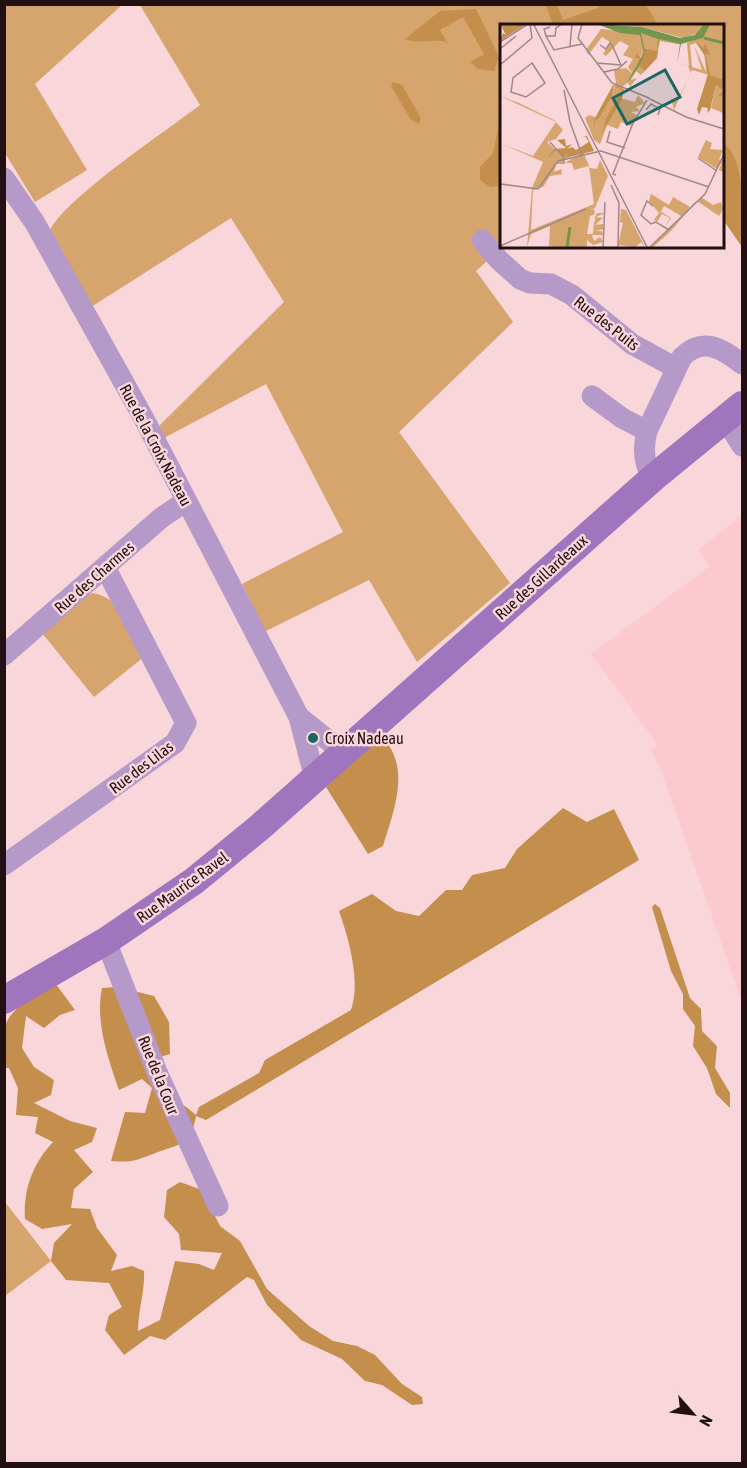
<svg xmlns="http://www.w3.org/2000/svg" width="747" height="1468" font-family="'Asap Condensed',sans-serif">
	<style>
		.built { fill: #fdc9d0 }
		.green { fill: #d5a56d }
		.forest { fill: #c48e4c }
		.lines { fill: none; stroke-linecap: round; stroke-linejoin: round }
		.street { stroke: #b499c9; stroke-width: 21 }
		.secondary { stroke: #9f75bd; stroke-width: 28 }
		.poi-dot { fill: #1b6764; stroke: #f8d6da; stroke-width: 2 }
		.labels { text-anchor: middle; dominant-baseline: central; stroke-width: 5; stroke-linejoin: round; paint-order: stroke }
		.street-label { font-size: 16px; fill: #220f12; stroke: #f8d6da }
		.poi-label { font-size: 16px; fill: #220f12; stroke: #f8d6da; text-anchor: start }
		.inset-river { fill: none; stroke: #73964f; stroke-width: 3 }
		.inset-road { fill: none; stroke: #a2868a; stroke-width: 1.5 }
		.view { fill: #1b6764; fill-opacity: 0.15; stroke: #1b6764; stroke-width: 3 }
		.inset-edge { fill: none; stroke: #220f12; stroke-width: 3 }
	</style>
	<rect width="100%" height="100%" fill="#f8d6da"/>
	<path class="built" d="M742 515V1002L659 764 650 751 658 745 591 654 710 566 698 550Z"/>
	<g class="green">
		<path d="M5 4 122 5 35 84 87 170 35 202 5 153Z"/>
		<path d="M627 4 638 25 501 26V246H504L476 271 513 322 399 432 510 583 417 662 369 580 264 632 242 584 343 532 266 384 162 439 156 429 284 302 231 218 91 307 50 230C68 196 165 132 200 105L140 5Z"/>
		<path d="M631 5H742V199L722 164V26L642 25Z"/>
		<path d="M93 593C122 598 132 632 145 656L94 697 42 633 82 598Z"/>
		<path d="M5 1202 51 1261 5 1296Z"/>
	</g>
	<g class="forest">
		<path d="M546 5H557L563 20 598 8 599 5H646L658 25H553Z"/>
		<path d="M476 9 499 57 494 71 478 69 470 62 484 54 463 17 440 30 447 42C432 38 420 45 405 39L440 11Z"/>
		<path d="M393 82 402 85 421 118 419 124 411 120 391 86Z"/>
		<path d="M501 116V186L490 187 480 180V167L493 153Z"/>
		<path d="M722 142C747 158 743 217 742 247L722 218Z"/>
		<path d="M381 735C412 768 394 809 383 846L368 854 326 787Z"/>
		<path d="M563 808 587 822 614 809 639 860 206 1120 196 1116C191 1144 181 1144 158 1152 137 1160 133 1163 111 1161L125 1112 145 1113 152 1088 142 1079 119 1090C108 1058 95 1022 102 988L117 987 154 996 169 1022 170 1054 160 1057 171 1103 185 1106 196 1115 199 1107 259 1073 265 1060 351 1010C361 981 349 940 339 911L372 894 396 911 419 916 446 890H462L472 875 505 868 517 849Z"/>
		<path d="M655 904 660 908 690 998 701 1009 702 1031 717 1046 715 1068 730 1093V1108L716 1094 707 1068 693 1046 695 1026 683 1009V994L671 971 652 907Z"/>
		<path d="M55 983 75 1010 60 1015 44 1028 26 1016 22 1048 34 1067 54 1080 51 1095 34 1103 70 1121 97 1128 92 1142 74 1150 93 1172 74 1189 71 1208 90 1209 97 1228 117 1255 111 1271 132 1266 144 1271C145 1292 138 1310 138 1331L160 1320 175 1261 199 1264 214 1270 222 1253 181 1250 179 1234 164 1217 167 1190 180 1182 202 1190 220 1226 240 1241 267 1289 309 1326 333 1341 357 1346 375 1355 402 1384 422 1397 423 1404 412 1405 382 1385 365 1381 342 1359 301 1340 267 1305 254 1280 247 1277 165 1340 150 1336 124 1355 105 1330 109 1315 122 1307 109 1283 66 1280 51 1261 54 1243 72 1224 42 1229 25 1219C23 1190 33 1163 53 1142L35 1133 38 1117 16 1115 18 1088 9 1068H5C5 1055 1 1037 5 1026 11 1007 39 993 55 983Z"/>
	</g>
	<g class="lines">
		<g class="street">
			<path d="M4 178 35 223 143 417 299 717"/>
			<path d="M482 240 499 260 520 279 530 283 551 284 572 295 632 344 676 368"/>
			<path d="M592 396 622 418 647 431"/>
			<path d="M725 419 742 446"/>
			<path d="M653 478C643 464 643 447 647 431L682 357C703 336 723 349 742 364"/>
			<path d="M4 655 161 518 186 501"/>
			<path d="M315 779 299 717 344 753"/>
			<path d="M4 865 175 743 186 723 105 567"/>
			<path d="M106 941 157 1072 218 1206"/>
		</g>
		<path class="secondary" d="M4 1000 106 941 194 881 260 827 653 478 742 405"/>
	</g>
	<circle class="poi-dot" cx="313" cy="738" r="6"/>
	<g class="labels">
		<g class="street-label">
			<text transform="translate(607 323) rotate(38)">Rue des Puits</text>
			<text transform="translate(156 445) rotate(62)">Rue de la Croix Nadeau</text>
			<text transform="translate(94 577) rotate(-41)">Rue des Charmes</text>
			<text transform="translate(541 577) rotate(-42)">Rue des Gillardeaux</text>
			<text transform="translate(141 767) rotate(-37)">Rue des Lilas</text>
			<text transform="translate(182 887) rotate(-36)">Rue Maurice Ravel</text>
			<text transform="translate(159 1075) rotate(68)">Rue de la Cour</text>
		</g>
		<g class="poi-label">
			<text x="325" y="738">Croix Nadeau</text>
		</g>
	</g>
	<g transform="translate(500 24)">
		<rect width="224" height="224" fill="#f8d6da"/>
		<path d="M110 0H204L196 10 183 14 142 3ZM208 0H223V55L192 46 174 86 171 75 177 77 191 49 188 42 178 39 189 42 187 19 201 13ZM196 19 205 32 206 48 194 21 202 46 192 43 190 21ZM101 5 139 9 142 16 140 9 148 10 183 21 160 17 158 27 144 24 140 34 136 29 134 34H139L145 47 141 51 136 47 131 56 137 54 130 63 128 58 123 62 120 74 135 78 138 71 145 79 136 83 140 87 131 88 137 91 131 102 121 98 118 105 107 101 100 120 94 116 85 94 89 91 98 94 108 79 116 59 114 46 126 44 133 50 128 43 133 35 123 31 129 22 120 17 106 32 103 30 110 18 102 13 88 31 86 26ZM216 61 223 67V89L211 84ZM0 72 19 79 54 96 63 106 56 115 47 118 64 134 63 140H56L54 148 61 145 62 150 50 152 43 163 33 166 31 206 94 180 89 142 74 146 72 139H65L83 128 90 144 97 145 100 136 108 152 95 184 89 186 94 185 95 190 90 192 87 210H93L94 198 95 197V193L97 189H105L96 193 103 194 95 201 103 200 104 205 95 207H102L103 211H92L94 217 100 213 103 218 93 221 87 216V223H52L49 222 50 202 31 210 27 223 32 165 0 159 32 164 43 138 0 119 33 132 56 98ZM206 116 212 119 210 125 223 126 219 136 223 134V148L219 146 222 138 217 145 198 133ZM151 170 169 181 173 173 190 183 185 189 194 179 197 177 201 173 213 181 221 178 223 185 219 192 197 177 169 209 154 222V223H151L185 189 181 192 164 182 160 189 162 188 171 194 165 203 170 194 162 190 157 198 154 196 159 189 149 177ZM121 185 126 186 145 223 141 218 135 223 118 221 123 199 120 198Z" fill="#d5a56d" fill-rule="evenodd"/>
		<path d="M0 0H26L0 17 3 9 6 11ZM196 18H197L203 24 205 20 210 31 205 30 210 51 223 55 222 72H218L223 67 216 61 210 86 207 89 208 84 202 83 199 91 197 85 208 50 204 30ZM144 24 158 27 157 34 145 47 138 41 139 34H134L136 29 141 34ZM113 61 124 65 122 75 102 109 106 96 101 93 106 95 122 66 114 62 111 74 99 94 95 97V107L94 96ZM85 112 81 113 87 112 94 127 61 135 71 128 63 133 56 126 47 135 54 125 66 124 57 116 65 115 66 122 72 120 67 125 72 123 76 126 89 118Z" fill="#c48e4c"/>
		<path d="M97 0 142 3 180 14 195 11 204 0H210L203 14 181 20 177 40 180 20 159 15 157 30 158 15 141 9 144 23 145 29 138 44 125 62 144 29 140 11 120 9Z" fill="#73964f"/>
		<path class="inset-river" d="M204 14 224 19M67 223 70 203"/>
		<path class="inset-road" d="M82 0 78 14 112 59 149 74M34 1 147 223M50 3 44 5 46 12H55L56 4 62 0M46 12 54 26 82 20M0 18 28 0M100 21 106 25 110 19 112 21 121 41M70 22 72 0M0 25 16 12M32 39 45 59 26 73 11 68 13 54ZM97 39 121 41M0 41 32 14 30 0 34 1M104 48 118 45 127 37M64 66 70 98 82 131M148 74 186 93 224 105M146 86 151 80 160 85 158 91M110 107 107 118 125 124M50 118 64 134V140M198 134 217 147M116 151 113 150 133 99 147 76M0 160 38 165 58 137 101 127 209 163M111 161 119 179 118 223M153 182 147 177 141 191 151 200 156 198 169 206M0 222 86 185M103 223 105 178M150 223 205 170 224 130"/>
		<path class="view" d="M165 46 180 73 127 100 113 74Z"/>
		<rect width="224" height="224" class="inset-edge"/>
	</g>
	<rect width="747" height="1468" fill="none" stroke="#220f12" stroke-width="12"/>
	<g transform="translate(693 1414) rotate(118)" stroke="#f8d6da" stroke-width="4.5" paint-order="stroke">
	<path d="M0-4.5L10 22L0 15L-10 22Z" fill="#220f12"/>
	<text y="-9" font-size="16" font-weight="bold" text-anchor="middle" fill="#220f12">N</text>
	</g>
</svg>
